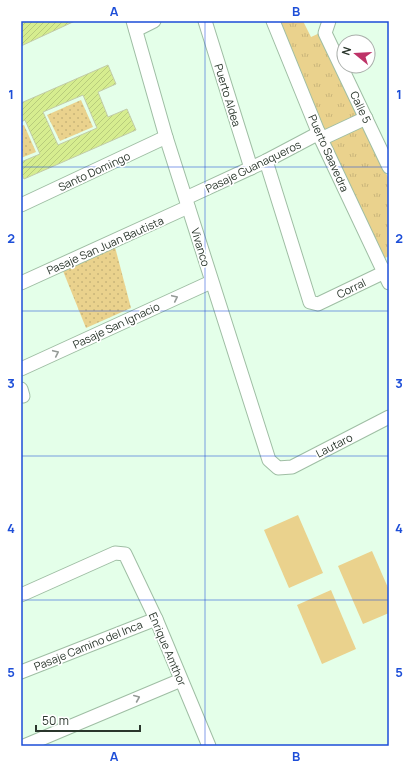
<svg xmlns="http://www.w3.org/2000/svg" width="410" height="767" font-family="Manrope,sans-serif">
	<style>
		.grass { fill: url(#grass-dots) }
		.park { fill: url(#park-tufts) }
		.pitch { fill: #ead28d }
		.building { fill: url(#building-hatch); stroke: #c2cca8; fill-rule: evenodd }
		.lines { fill: none; stroke-linecap: round; stroke-linejoin: round }
		.minor-casing { stroke: #9fbea4; stroke-width: 15 }
		.minor { stroke: #fff; stroke-width: 13 }
		.oneway { stroke: #949a96 }
		.grid { fill: none; stroke: #1d4ed8; stroke-width: 1; stroke-opacity: 0.55 }
		.labels { text-anchor: middle; dominant-baseline: central; stroke-width: 3.5; stroke-linejoin: round; paint-order: stroke }
		.street-label { font-size: 11px; fill: #2a362c; stroke: #fff }
		.neatline { fill: none; stroke: #1d4ed8; stroke-width: 1.5 }
		.grid-label { font-size: 13px; text-anchor: middle; font-weight: bold; fill: #1d4ed8 }
	</style>
	<defs>
		<pattern id="grass-dots" width="8" height="8" patternUnits="userSpaceOnUse"><rect width="8" height="8" fill="#ead28d"/><path d="M2 2h.1M6 6h.1" fill="none" stroke="#c9b57a" stroke-width="1.8" stroke-linecap="round"/></pattern>
		<pattern id="park-tufts" width="24" height="20" patternUnits="userSpaceOnUse"><rect width="24" height="20" fill="#ead28d"/><path d="M3 7l-1-3M5 7V3M7 7l1-3M15 17l-1-3M17 17v-4M19 17l1-3" fill="none" stroke="#c9b57a"/></pattern>
		<pattern id="building-hatch" width="6" height="6" patternUnits="userSpaceOnUse"><rect width="6" height="6" fill="#d6ed8f"/><path d="M-1 1l2-2M0 6l6-6M5 7l2-2" fill="none" stroke="#b8cc7c"/></pattern>
	</defs>
	<rect width="100%" height="100%" fill="#e4ffe9"/>
	<g class="grass">
		<path d="M81 100 93 127 60 141 47 115Z"/>
		<path d="M24 125 36 152 21 158V126Z"/>
		<path d="M115 247 131 308 86 328 63 271Z"/>
	</g>
	<g class="park">
		<path d="M275 21H303L311 37 322 32 361 119 324 135Z"/>
		<path d="M362 125 389 179V256L385 258 326 140Z"/>
	</g>
	<g class="pitch">
		<path d="M298 515 323 573 289 588 264 530Z"/>
		<path d="M372 551 389 590V613L363 624 338 566Z"/>
		<path d="M331 590 356 649 322 664 297 605Z"/>
	</g>
	<g class="building">
		<path d="M21 21H75L21 46Z"/>
		<path d="M108 65 116 84 98 92 108 117 127 109 136 130 24 179 21 173V162L40 154 25 120 21 122V103ZM83 95 97 128 58 145 43 112Z"/>
	</g>
	<g class="lines">
		<defs>
			<g id="minor">
				<path d="M133 21 166 137 269 460 278 468 292 467 389 417"/>
				<path d="M205 21 251 168"/>
				<path d="M273 21 321 139 389 283"/>
				<path d="M329 21 325 33 389 167"/>
				<path d="M136 30 154 21"/>
				<path d="M321 139 366 118"/>
				<path d="M266 161 310 302 318 304 389 270"/>
				<path d="M186 198 266 161 319 133"/>
				<path d="M21 205 166 137"/>
				<path d="M21 283 188 207"/>
				<path d="M21 369 211 282"/>
				<path d="M21 389 23 396"/>
				<path d="M21 595 115 553 125 554 156 619 209 746"/>
				<path d="M21 672 156 619"/>
				<path d="M24 746 181 680"/>
			</g>
		</defs>
		<use href="#minor" class="minor-casing"/>
		<use href="#minor" class="minor"/>
	</g>
	<defs><path id="oneway-chevron" d="M-2-3.5L2.5 0L-2 3.5" fill="none" stroke-width="1.6" stroke-linecap="round" stroke-linejoin="round"/></defs>
	<g class="oneway">
		<use href="#oneway-chevron" transform="translate(175 298) rotate(-25)"/>
		<use href="#oneway-chevron" transform="translate(56 353) rotate(-25)"/>
		<use href="#oneway-chevron" transform="translate(137 698) rotate(-23)"/>
	</g>
	<path class="grid" d="M205 21V746M21 167H389M21 311H389M21 456H389M21 600H389"/>
	<g class="labels">
		<g class="street-label">
			<text transform="translate(228 95) rotate(73)">Puerto Aldea</text>
			<text transform="translate(361 107) rotate(65)">Calle 5</text>
			<text transform="translate(329 153) rotate(66)">Puerto Saavedra</text>
			<text transform="translate(253 166) rotate(-26)">Pasaje Guanaqueros</text>
			<text transform="translate(94 171) rotate(-25)">Santo Domingo</text>
			<text transform="translate(105 245) rotate(-24)">Pasaje San Juan Bautista</text>
			<text transform="translate(201 247) rotate(73)">Vivanco</text>
			<text transform="translate(351 288) rotate(-26)">Corral</text>
			<text transform="translate(116 325) rotate(-25)">Pasaje San Ignacio</text>
			<text transform="translate(334 445) rotate(-27)">Lautaro</text>
			<text transform="translate(88 645) rotate(-22)">Pasaje Camino del Inca</text>
			<text transform="translate(168 649) rotate(67)">Enrique Amthor</text>
		</g>
	</g>
	<rect width="410" height="767" fill="none" stroke="#ffffff" stroke-width="44"/>
	<g transform="translate(356 54) rotate(288)"><circle r="19" fill="#ffffff" stroke="#aaafab"/>
	<path d="M0-3L7 15L0 10L-7 15Z" fill="#be3368"/>
	<text y="-6" font-size="11" font-weight="bold" text-anchor="middle" fill="#2a362c">N</text>
	</g>
	<path d="M36 725v6h104v-6" fill="none" stroke="#2a362c" stroke-width="2"/>
	<text x="42" y="725" font-size="12" fill="#2a362c" stroke="#ffffff" stroke-width="3" paint-order="stroke">50 m</text>
	<rect x="22" y="22" width="366" height="723" class="neatline"/>
	<g class="grid-label">
		<text x="114" y="16">A</text>
		<text x="296" y="16">B</text>
		<text x="11" y="99">1</text>
		<text x="399" y="99">1</text>
		<text x="11" y="243">2</text>
		<text x="399" y="243">2</text>
		<text x="11" y="388">3</text>
		<text x="399" y="388">3</text>
		<text x="11" y="533">4</text>
		<text x="399" y="533">4</text>
		<text x="11" y="677">5</text>
		<text x="399" y="677">5</text>
		<text x="114" y="761">A</text>
		<text x="296" y="761">B</text>
	</g>
</svg>
